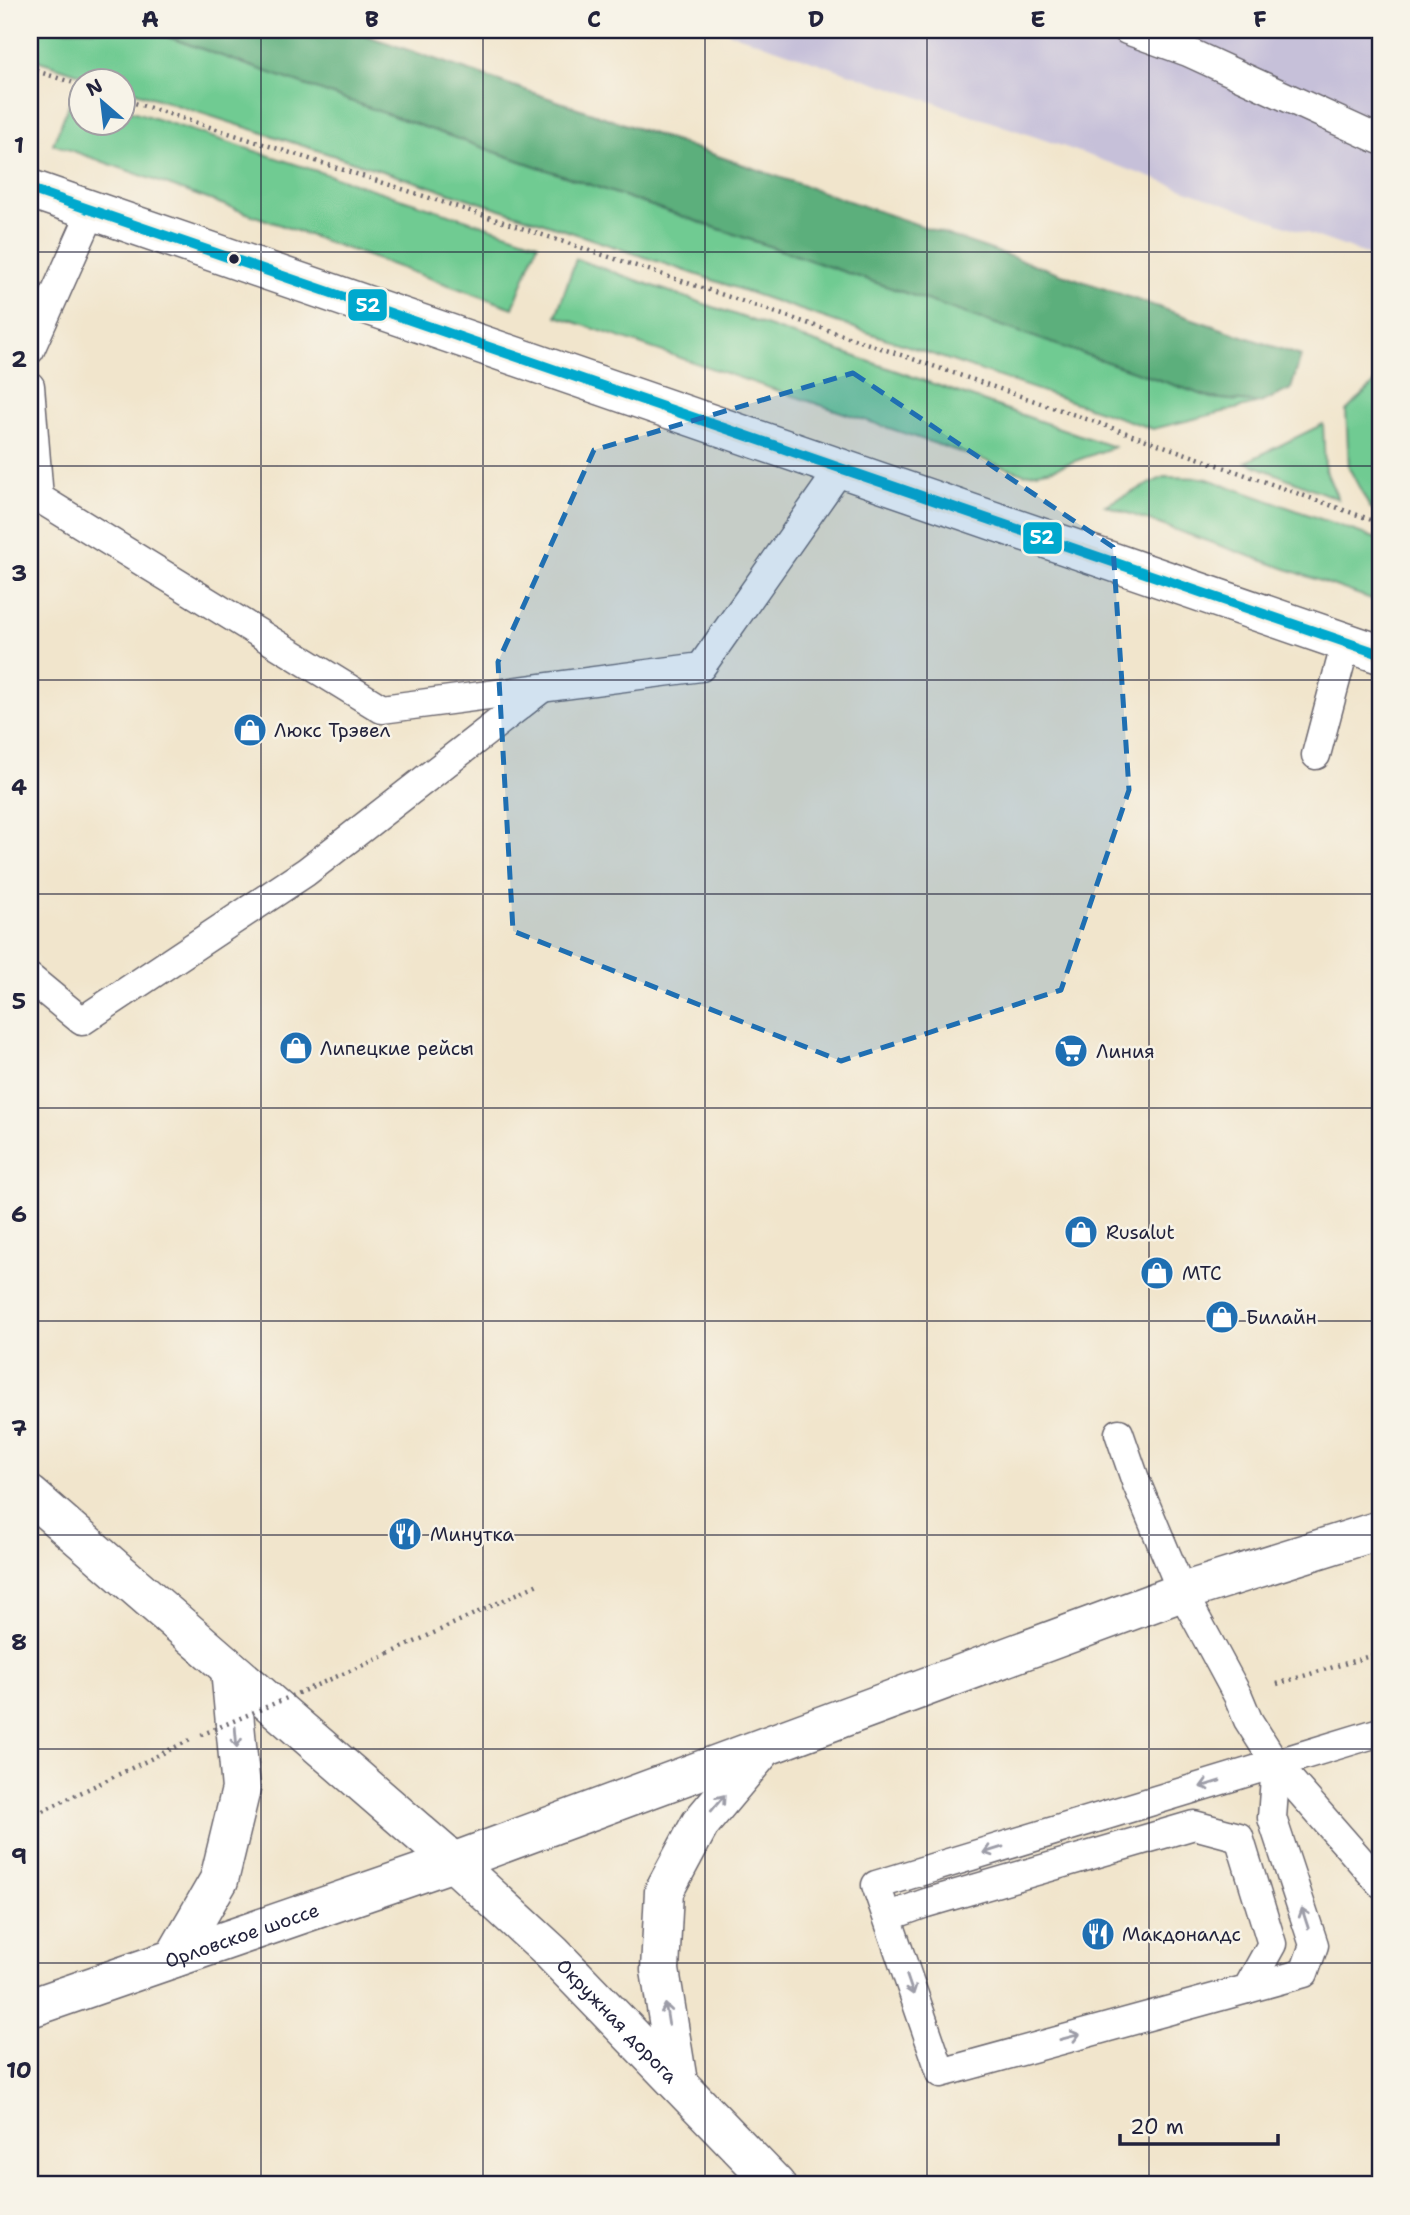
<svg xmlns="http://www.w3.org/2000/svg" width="1410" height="2215" font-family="'Shantell Sans',sans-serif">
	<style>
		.industrial { fill: #c6c0d9 }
		.green { fill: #70cb92; stroke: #497666; stroke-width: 2 }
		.forest { fill: #5caf7c; stroke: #3f685c; stroke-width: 2 }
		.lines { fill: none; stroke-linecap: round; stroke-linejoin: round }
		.lane-casing { stroke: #6a666e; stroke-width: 31 }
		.secondary-casing { stroke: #6a666e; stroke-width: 41 }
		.primary-casing { stroke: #6a666e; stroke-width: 41 }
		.highway-casing { stroke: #6a666e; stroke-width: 41 }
		.path { stroke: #6a666e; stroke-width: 4.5; stroke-dasharray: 2 5; stroke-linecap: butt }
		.lane { stroke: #fff; stroke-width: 28 }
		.secondary { stroke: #fff; stroke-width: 38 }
		.primary { stroke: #fff; stroke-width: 38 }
		.highway { stroke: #fff; stroke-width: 38 }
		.path-bridge { stroke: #6a666e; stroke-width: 4.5; stroke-dasharray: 2 5; stroke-linecap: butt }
		.bus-1-casing { stroke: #f7f3e8; stroke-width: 16 }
		.bus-1 { stroke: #00a9ce; stroke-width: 10 }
		.oneway { stroke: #9c9ca7 }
		.marked { fill: #1f6fb2; fill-opacity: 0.2; stroke: #1f6fb2; stroke-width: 5; stroke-dasharray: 14 9; stroke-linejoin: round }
		.grid { fill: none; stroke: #22223b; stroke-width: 2; stroke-opacity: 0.55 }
		.bus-dot { fill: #22223b; stroke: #f7f3e8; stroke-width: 2.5 }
		.labels { text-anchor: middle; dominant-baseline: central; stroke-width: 5; stroke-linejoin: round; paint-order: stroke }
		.poi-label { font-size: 19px; fill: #22223b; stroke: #f7f3e8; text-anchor: start }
		.street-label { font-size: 19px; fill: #22223b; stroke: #f7f3e8 }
		.line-badge { stroke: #f7f3e8; stroke-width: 2.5 }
		.badge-label { font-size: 19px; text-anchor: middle; font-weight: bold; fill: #fff }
		.neatline { fill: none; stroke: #22223b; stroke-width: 2.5 }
		.grid-label { font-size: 23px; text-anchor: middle; font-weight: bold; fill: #22223b }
	</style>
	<rect width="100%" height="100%" fill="#f7f3e8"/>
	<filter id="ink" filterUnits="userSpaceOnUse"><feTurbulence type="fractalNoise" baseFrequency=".0143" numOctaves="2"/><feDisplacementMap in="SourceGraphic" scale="14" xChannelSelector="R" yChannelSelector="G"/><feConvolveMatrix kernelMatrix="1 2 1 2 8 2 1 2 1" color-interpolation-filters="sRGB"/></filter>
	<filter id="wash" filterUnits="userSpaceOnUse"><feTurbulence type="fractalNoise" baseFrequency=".00686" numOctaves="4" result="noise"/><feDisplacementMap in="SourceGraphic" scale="28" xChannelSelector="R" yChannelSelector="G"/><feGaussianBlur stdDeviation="1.57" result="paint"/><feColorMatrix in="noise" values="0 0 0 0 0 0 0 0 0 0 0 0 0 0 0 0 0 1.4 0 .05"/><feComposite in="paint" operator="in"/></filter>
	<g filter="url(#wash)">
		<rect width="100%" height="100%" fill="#f1e5cc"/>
		<path class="industrial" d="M722 30H1380V259L1065 147Z"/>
		<g class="green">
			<path d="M30 30H148L521 161 1212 398 1260 403 1153 429 535 220 123 88 122 80H99L30 58Z"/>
			<path d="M74 92 80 94V122H122L123 108 538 243 513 308 53 144Z"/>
			<path d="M576 259 1114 447 1053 469 1025 474 556 316Z"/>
			<path d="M1380 378V512L1370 508 1349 468 1346 411Z"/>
			<path d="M1323 424 1325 469 1338 499 1246 462Z"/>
			<path d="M1164 477 1205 478 1380 540V602L1105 505Z"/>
		</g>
		<path class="forest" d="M148 30H350L1301 356 1291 389 1260 403 1212 398 521 161Z"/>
	</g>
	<g filter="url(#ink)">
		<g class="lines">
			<defs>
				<g id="lane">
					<path d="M1127 30 1188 52 1380 140"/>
					<path d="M30 350 92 211"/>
					<path d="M30 386 39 498 382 709 701 667 841 468"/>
					<path d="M1316 755 1346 642"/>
					<path d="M30 978 82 1021 306 872 541 689"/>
					<path d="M1119 1433 1136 1482 1182 1592 1238 1696 1248 1720 1276 1764 1380 1883"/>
					<path d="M887 1917 926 1903 1194 1825 1239 1837 1272 1944 1247 1989 941 2073 876 1885 1380 1732"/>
					<path d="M1247 1989 1304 1973 1314 1945 1272 1818 1276 1764"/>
				</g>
				<g id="secondary">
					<path d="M30 189 1380 654"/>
					<path d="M453 1862 1182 1592 1380 1530"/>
					<path d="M678 2082 660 1970 664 1891 700 1824 762 1750"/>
				</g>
				<g id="primary">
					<path d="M30 1495 453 1862"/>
					<path d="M174 1958 219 1880 241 1789 230 1669"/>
				</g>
				<g id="highway">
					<path id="s1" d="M30 2008 453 1862 552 1953 776 2185"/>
				</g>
			</defs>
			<use href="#lane" class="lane-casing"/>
			<use href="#secondary" class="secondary-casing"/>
			<use href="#primary" class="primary-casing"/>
			<use href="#highway" class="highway-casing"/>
			<g class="path">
				<path d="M30 69 80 85"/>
				<path d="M122 99C544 233 964 373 1380 523"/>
				<path d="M389 1654 538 1584"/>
				<path d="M1277 1684 1380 1653"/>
				<path d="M30 1817 190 1740"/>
			</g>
			<use href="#lane" class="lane"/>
			<use href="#secondary" class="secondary"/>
			<use href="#primary" class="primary"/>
			<use href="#highway" class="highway"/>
			<path class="path-bridge" d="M201 1735 389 1654"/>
			<defs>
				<path id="bus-1" d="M30 189 1380 654"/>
			</defs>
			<use href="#bus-1" class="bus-1-casing"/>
			<use href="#bus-1" class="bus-1"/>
		</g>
		<defs><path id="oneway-shaft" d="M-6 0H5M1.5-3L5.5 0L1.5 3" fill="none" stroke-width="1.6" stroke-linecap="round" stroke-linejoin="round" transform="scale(1.75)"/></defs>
		<g class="oneway">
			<use href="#oneway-shaft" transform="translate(236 1737) rotate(85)"/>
			<use href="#oneway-shaft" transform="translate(1210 1784) rotate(163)"/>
			<use href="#oneway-shaft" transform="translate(718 1803) rotate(-50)"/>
			<use href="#oneway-shaft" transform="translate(993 1850) rotate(163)"/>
			<use href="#oneway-shaft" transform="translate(1305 1918) rotate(-108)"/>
			<use href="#oneway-shaft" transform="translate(910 1985) rotate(71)"/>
			<use href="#oneway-shaft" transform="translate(667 2014) rotate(-99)"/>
			<use href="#oneway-shaft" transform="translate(1070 2037) rotate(-15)"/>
		</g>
	</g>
	<path class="marked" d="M853 373 1113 547 1129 790 1061 990 841 1061 513 931 498 662 594 450Z"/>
	<path class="grid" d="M261 30V2185M483 30V2185M705 30V2185M927 30V2185M1149 30V2185M30 252H1380M30 466H1380M30 680H1380M30 894H1380M30 1108H1380M30 1321H1380M30 1535H1380M30 1749H1380M30 1963H1380"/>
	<defs>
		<symbol id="shop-disc" viewBox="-11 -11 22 22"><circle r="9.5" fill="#1f6fb2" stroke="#f7f3e8"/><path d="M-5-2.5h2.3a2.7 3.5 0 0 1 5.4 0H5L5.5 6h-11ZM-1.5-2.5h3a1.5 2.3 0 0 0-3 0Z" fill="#fff"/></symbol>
		<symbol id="supermarket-disc" viewBox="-11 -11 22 22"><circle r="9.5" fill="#1f6fb2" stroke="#f7f3e8"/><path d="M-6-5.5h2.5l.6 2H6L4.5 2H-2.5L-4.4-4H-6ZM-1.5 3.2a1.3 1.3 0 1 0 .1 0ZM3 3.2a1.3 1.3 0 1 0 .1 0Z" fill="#fff"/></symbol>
		<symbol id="restaurant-disc" viewBox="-11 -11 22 22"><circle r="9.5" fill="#1f6fb2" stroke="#f7f3e8"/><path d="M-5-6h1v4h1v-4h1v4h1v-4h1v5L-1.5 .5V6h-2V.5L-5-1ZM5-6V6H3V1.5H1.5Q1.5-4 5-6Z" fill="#fff"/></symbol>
	</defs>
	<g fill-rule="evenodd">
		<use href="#shop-disc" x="231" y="711" width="38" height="38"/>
		<use href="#shop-disc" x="277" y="1029" width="38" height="38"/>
		<use href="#supermarket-disc" x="1052" y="1032" width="38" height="38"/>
		<use href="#shop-disc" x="1062" y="1213" width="38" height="38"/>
		<use href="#shop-disc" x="1138" y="1254" width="38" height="38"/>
		<use href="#shop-disc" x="1203" y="1298" width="38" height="38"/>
		<use href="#restaurant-disc" x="386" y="1515" width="38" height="38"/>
		<use href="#restaurant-disc" x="1079" y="1915" width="38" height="38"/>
	</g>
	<circle class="bus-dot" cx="234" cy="259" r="6"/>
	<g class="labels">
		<g class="poi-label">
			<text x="274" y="730">Люкс Трэвел</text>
			<text x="320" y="1048">Липецкие рейсы</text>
			<text x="1096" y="1051">Линия</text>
			<text x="1106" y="1232">Rusalut</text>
			<text x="1182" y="1273">МТС</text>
			<text x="1246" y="1317">Билайн</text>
			<text x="430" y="1534">Минутка</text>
			<text x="1122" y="1934">Макдоналдс</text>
		</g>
		<g class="street-label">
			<text stroke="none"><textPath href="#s1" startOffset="224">Орловское шоссе</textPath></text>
			<text stroke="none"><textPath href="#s1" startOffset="676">Окружная дорога</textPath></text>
		</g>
	</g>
	<g class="line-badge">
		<rect x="347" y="288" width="41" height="34" rx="7" fill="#00a9ce"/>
		<rect x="1022" y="521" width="41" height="34" rx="7" fill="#00a9ce"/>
	</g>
	<g class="badge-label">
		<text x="368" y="312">52</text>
		<text x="1042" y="544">52</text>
	</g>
	<rect width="1410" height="2215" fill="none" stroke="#f7f3e8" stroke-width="77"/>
	<g transform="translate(102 102) rotate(332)"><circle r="33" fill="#f7f3e8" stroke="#a29fa3" stroke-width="2"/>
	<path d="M0-5L12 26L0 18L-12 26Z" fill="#1f6fb2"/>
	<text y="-10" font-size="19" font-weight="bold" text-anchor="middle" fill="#22223b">N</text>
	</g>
	<path d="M1120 2134v10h158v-10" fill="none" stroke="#22223b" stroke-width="3.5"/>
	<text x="1130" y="2134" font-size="21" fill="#22223b" stroke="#f7f3e8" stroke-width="5" paint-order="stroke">20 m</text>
	<rect x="38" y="38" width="1334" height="2138" class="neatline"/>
	<g class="grid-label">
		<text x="150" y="27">A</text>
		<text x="372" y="27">B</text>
		<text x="594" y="27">C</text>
		<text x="816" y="27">D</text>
		<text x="1038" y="27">E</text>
		<text x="1260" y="27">F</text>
		<text x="19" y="153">1</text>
		<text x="19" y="367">2</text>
		<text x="19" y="581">3</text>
		<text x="19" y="795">4</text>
		<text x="19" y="1009">5</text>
		<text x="19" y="1222">6</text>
		<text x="19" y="1436">7</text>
		<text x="19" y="1650">8</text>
		<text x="19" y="1864">9</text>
		<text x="19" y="2078">10</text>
	</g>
</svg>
